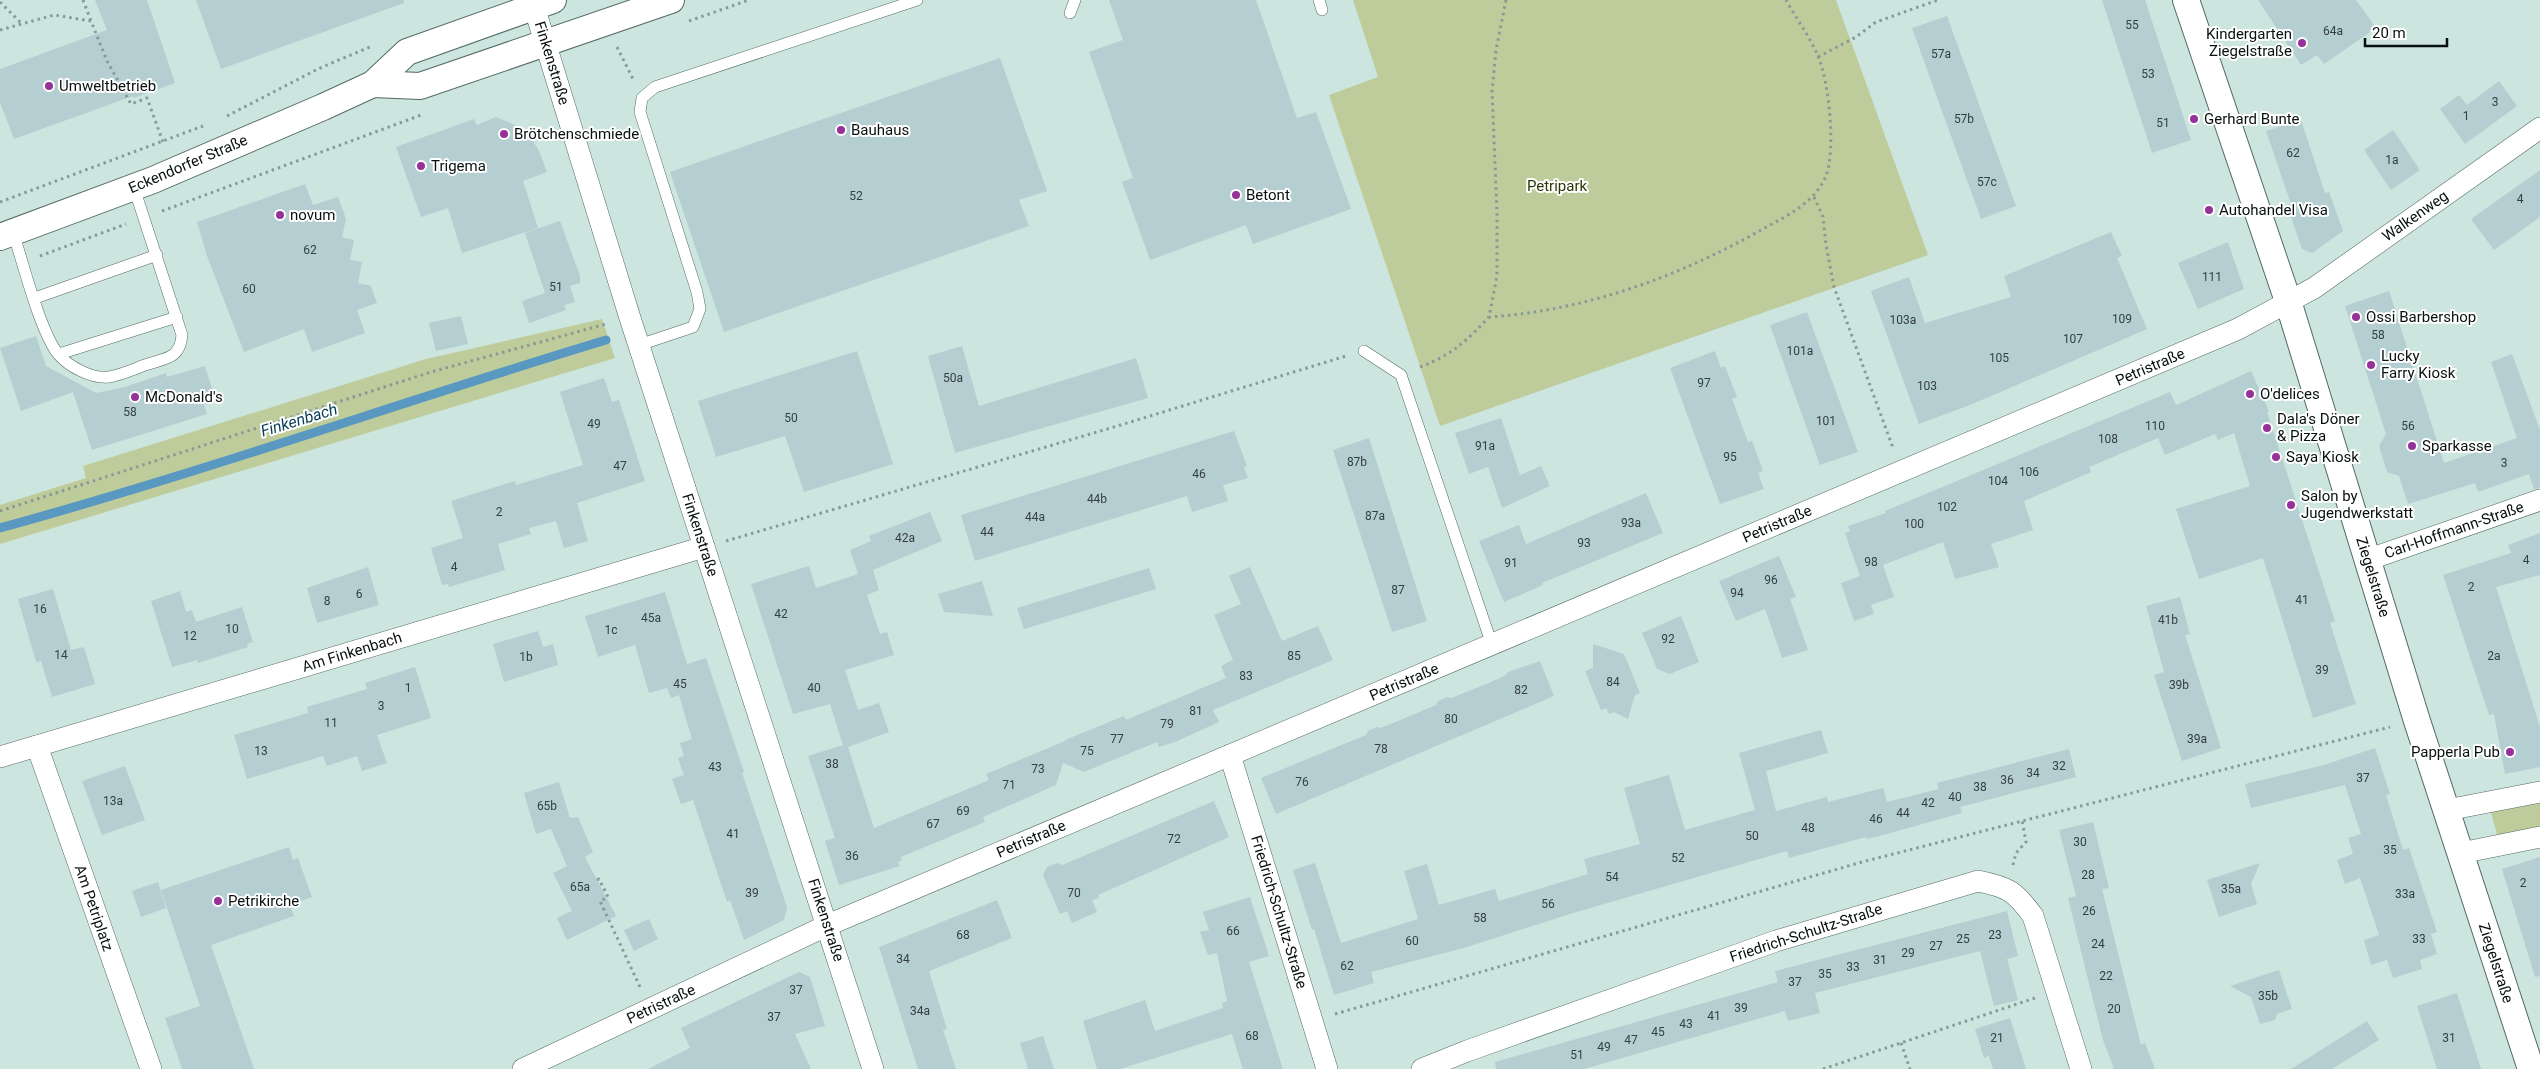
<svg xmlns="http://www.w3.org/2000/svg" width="2540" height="1069" font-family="Roboto,sans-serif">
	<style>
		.green { fill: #becc9b }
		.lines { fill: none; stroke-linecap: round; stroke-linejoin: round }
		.stream { stroke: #5898c1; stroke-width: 9 }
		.building { fill: #b5ced2 }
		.service-casing { stroke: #546a65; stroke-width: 12 }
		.minor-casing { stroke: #546a65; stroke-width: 22 }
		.tertiary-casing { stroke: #546a65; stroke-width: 28 }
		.path { stroke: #879a95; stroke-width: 3; stroke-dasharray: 2.5 4; stroke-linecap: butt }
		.service { stroke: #fff; stroke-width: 11 }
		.minor { stroke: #fff; stroke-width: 21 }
		.tertiary { stroke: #fff; stroke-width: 26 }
		.poi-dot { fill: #953198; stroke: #fff; stroke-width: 2 }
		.labels { text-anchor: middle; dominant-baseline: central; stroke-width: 4; stroke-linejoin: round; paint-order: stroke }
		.number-label { font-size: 12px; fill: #334040 }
		.poi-label { font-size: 15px; fill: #08110f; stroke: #fff; text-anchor: start }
		.street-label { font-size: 15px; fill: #08110f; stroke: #fff }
		.park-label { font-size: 15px; fill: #2d3704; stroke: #fff }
		.water-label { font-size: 16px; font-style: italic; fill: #063d59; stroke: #fff }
	</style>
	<rect width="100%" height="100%" fill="#cce5df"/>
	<g class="green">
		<path d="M1353 0H1836L1928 255 1440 426 1329 95 1378 77Z"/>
		<path d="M602 319 615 358 0 544V505L86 478 83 466 426 359Z"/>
		<path d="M2540 800V829L2498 838 2490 809Z"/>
	</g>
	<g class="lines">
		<path class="stream" d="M0 528C204 472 404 401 606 340"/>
	</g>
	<g class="building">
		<path d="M95 0H147L175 83 134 98 133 96 14 139 0 102V69L107 30Z"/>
		<path d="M196 0H404V3L221 69Z"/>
		<path d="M1109 0H1256L1297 118 1316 112 1351 209 1253 244 1246 225 1150 260 1122 182 1133 178 1089 52 1123 40Z"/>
		<path d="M2102 0H2145L2191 140 2152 153Z"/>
		<path d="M2258 0H2356L2376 28 2324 64 2317 55 2301 65Z"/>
		<path d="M1947 16 2016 206 1981 219 1912 28Z"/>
		<path d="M1000 58 1047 191 1019 200 1029 226 724 332 670 172Z"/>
		<path d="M2499 81 2517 106 2465 144 2440 109 2459 95 2467 105Z"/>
		<path d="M496 117 517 126 530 136 539 151 547 172 523 181 538 228 462 253 448 208 421 217 396 147 474 119 477 125Z"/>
		<path d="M2301 120 2325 193 2329 192 2343 231 2312 253 2302 249 2287 205 2291 204 2266 131Z"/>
		<path d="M2393 130 2420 170 2391 190 2364 150Z"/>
		<path d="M2540 170V217L2494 250 2471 219Z"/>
		<path d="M305 184 313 205 338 197 346 219 342 237 354 240 350 260 362 262 358 283 371 286 377 303 357 310 365 333 312 352 304 329 244 352 207 256 197 222Z"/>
		<path d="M560 221 580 276V283L570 286 575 302 564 305 566 310 529 323 522 301 545 293 525 233Z"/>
		<path d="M2111 232 2122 256 2117 258 2147 329 1970 405 1919 424 1871 291 1909 277 1925 323 2011 297 2004 276Z"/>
		<path d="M2228 242 2244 289 2198 309 2178 263Z"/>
		<path d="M2389 291 2444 463 2517 438 2491 362 2512 354 2540 430V488L2534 489 2529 474 2478 492 2475 483 2408 504 2399 476 2387 472 2379 446 2386 434 2345 306Z"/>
		<path d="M1807 312 1858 452 1820 465 1770 325Z"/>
		<path d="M461 316 468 344 436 351 429 323Z"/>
		<path d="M36 336 46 366 96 393 125 387 166 373 167 377 205 366 216 401 204 405 207 414 92 450 73 392 21 411 0 348Z"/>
		<path d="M962 346 979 406 1136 358 1148 398 955 453 928 356Z"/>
		<path d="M857 351 893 464 804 492 785 436 716 457 698 401Z"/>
		<path d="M1715 351 1721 368 1725 366 1737 397 1732 399 1748 442 1752 441 1763 471 1758 473 1764 489 1720 504 1670 368Z"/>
		<path d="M2251 371 2269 411 2267 412 2335 621 2330 623 2356 704 2313 718 2263 558 2199 579 2176 509 2250 486 2234 433 2218 440 2215 434 2165 455 2158 438 2089 467 2091 472 2024 501 2033 530 1991 544 1999 567 1955 579 1943 542 1883 565 1894 597 1871 605 1874 614 1854 621 1841 583 1860 576 1845 533 1850 531 1848 526 1886 513 1885 511 2170 392 2176 405Z"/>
		<path d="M604 378 612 402 619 400 645 481 577 503 588 541 564 548 556 521 529 528 531 534 498 544 505 570 449 587 448 584 442 585 431 548 463 538 451 501 515 481 516 485 583 465 560 392Z"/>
		<path d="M1501 418 1520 475 1541 466 1550 486 1502 508 1488 467 1469 474 1455 433Z"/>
		<path d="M1234 431 1247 466 1244 467 1248 478 1223 485 1228 501 1192 512 1187 496 975 561 961 515Z"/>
		<path d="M1369 438 1427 621 1392 632 1333 450Z"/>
		<path d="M1646 493 1663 533 1542 583 1543 585 1504 602 1479 541 1519 525 1526 544Z"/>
		<path d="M930 512 942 541 873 570 879 590 867 595 880 634 887 632 894 655 845 670 858 710 879 703 889 732 848 747 874 828 989 780 986 774 1065 741V740L1124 716 1126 720 1226 678 1221 666 1233 660 1214 615 1241 604 1229 576 1250 567 1282 641 1318 626 1333 660 1213 710 1219 722 1175 742 1159 747 1157 742 1084 772 1063 763 1056 785 983 817 985 822 901 857 902 860 898 862 900 866 839 885 825 841 835 838 808 756 843 745 830 704 793 714 751 584 809 566 816 588 858 574 850 550 871 541 869 536Z"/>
		<path d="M2540 533V575L2496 587 2540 727V767L2505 774 2494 714 2489 715 2443 575 2511 553 2508 545Z"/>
		<path d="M1779 556 1796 597 1790 599 1808 650 1782 658 1765 609 1736 621 1719 581Z"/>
		<path d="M368 567 379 605 317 623 307 588Z"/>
		<path d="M1149 568 1156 589 1024 629 1017 608Z"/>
		<path d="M982 581 993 616 944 612 938 594Z"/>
		<path d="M53 589 71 650 84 647 95 684 52 697 41 661 36 662 18 599Z"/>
		<path d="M180 591 186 612 192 610 196 622 242 607 253 642 247 644 248 647 198 663 197 660 172 667 151 601Z"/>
		<path d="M665 592 687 664 706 658 744 772 742 773 787 907 784 920 744 940 730 900 727 902 693 800 681 804 672 779 684 775 678 758 684 756 680 743 692 739 679 695 671 698 667 688 649 693 635 645 598 657 585 616Z"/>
		<path d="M2180 597 2190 634 2185 635 2221 748 2182 761 2154 675 2164 672 2146 606Z"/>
		<path d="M1681 616 1699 662 1670 674 1657 669 1642 633Z"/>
		<path d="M538 631 543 647 553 644 558 665 504 682 493 644Z"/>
		<path d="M1593 644 1624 654 1640 693 1635 695 1628 719 1614 712 1609 714 1606 708 1601 710 1585 671 1593 668Z"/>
		<path d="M1540 661 1554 696 1276 814 1261 778 1366 735 1368 731 1377 727 1381 728 1436 705 1438 701 1447 697 1451 698 1489 683 1506 675 1508 672Z"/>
		<path d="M415 667 431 718 377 735 387 763 362 771 357 756 327 766 323 756 247 779 234 735 308 713 307 707 367 689 365 683Z"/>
		<path d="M1821 730 1828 753 1766 771 1776 811 1827 797 1828 802 1883 788 1887 802 1939 789 1937 783 2069 749 2076 777 1960 807 1962 813 1894 832 1867 839 1866 837 1789 858 1787 851 1573 913 1464 948 1371 972 1374 983 1334 995 1314 929 1312 930 1293 870 1315 863 1341 943 1418 919 1404 871 1427 864 1439 905 1495 889 1499 901 1588 874 1584 859 1640 844 1624 788 1669 775 1685 830 1755 810 1739 753Z"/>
		<path d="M2375 748 2390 794 2386 795 2403 850 2409 848 2437 932 2431 934 2437 954 2420 960 2422 969 2393 978 2387 960 2371 965 2364 940 2379 935 2360 878 2345 884 2337 860 2353 854 2348 838 2361 834 2345 785 2251 808 2245 784 2324 765Z"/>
		<path d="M125 766 145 820 102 835 82 781Z"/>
		<path d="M559 782 570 818 578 817 593 852 582 859 585 857 616 916 567 940 557 918 572 911 553 873 567 866 551 829 536 834 524 793Z"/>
		<path d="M1214 801 1229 837 1098 895 1099 898 1092 900 1097 912 1072 923 1067 911 1060 914 1043 875 1047 867 1057 863 1062 865Z"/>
		<path d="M2093 822 2109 888 2102 889 2141 1045 2145 1043 2155 1069H2114L2103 1040 2068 898 2076 896 2059 830Z"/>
		<path d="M289 847 293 860 298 858 312 897 290 905 294 916 211 945 254 1069H182L165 1018 200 1006 161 890Z"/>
		<path d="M2540 857V976L2535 977 2502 869Z"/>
		<path d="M2260 863 2251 884 2257 904 2219 917 2207 880Z"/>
		<path d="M158 882 166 908 141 917 132 891Z"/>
		<path d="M1250 897 1269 956 1249 962 1283 1069H1243L1232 1034 1120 1069H1097L1083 1021 1145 1000 1155 1031 1223 1008 1222 1003 1227 1001 1217 953 1208 955 1200 932 1209 930 1203 912Z"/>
		<path d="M997 900 1012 938 929 971 947 1029 943 1030 956 1069H918L879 947Z"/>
		<path d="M2007 911 2018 956 2007 959 2018 1000 1994 1006 1980 951 1815 993 1820 1013 1788 1021 1785 1011 1584 1069H1496L1495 1062 1778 982 1775 971Z"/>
		<path d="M649 919 658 939 634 951 624 930Z"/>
		<path d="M2279 970 2292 1009 2277 1014 2275 1020 2260 1024 2251 997 2230 986Z"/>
		<path d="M799 972 810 977 825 1026 795 1034 811 1069H648L690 1048 681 1028Z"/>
		<path d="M2457 993 2481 1069H2437L2417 1006Z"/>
		<path d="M2010 1018 2026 1069H1993L1989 1056 1984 1058 1975 1029Z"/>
		<path d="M2367 1021 2379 1040 2332 1069H2291Z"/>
		<path d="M1043 1036 1054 1069H1028L1020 1043Z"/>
	</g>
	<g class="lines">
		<defs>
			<g id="service">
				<path d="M1319 0 1322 10"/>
				<path d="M1070 13 1075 0"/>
				<path d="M13 232C23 263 40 331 58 354 69 367 92 379 109 377 121 375 134 369 145 365 166 358 180 359 182 335L134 188"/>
				<path d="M35 298 157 255"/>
				<path d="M639 345 693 327 700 309 697 292 640 112 642 98 655 87 917 0"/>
				<path d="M1364 351 1401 375 1492 645"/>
				<path d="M59 354 177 317"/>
			</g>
			<g id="minor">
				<path d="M532 0 630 318 873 1069"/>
				<path d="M2367 560 2540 500"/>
				<path d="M37 746 151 1069"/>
				<path d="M1230 755 1327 1069"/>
				<path d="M0 757 704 547"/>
				<path d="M2447 810 2540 792"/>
				<path d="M2461 853 2540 837"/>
				<path d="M523 1069 828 925 2238 329 2314 288 2540 128"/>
				<path d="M1422 1069 1467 1051 1776 941 1978 881C2008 887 2015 891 2033 916L2081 1069"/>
			</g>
			<g id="tertiary">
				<path d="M2186 0 2288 301 2417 721 2531 1069"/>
				<path d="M373 84 420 86 671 0"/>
				<path d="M0 237 153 180 323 107 373 84 407 52 553 0"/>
			</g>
		</defs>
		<use href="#service" class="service-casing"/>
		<use href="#minor" class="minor-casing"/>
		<use href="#tertiary" class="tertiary-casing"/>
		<g class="path">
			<path d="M83 0 91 21"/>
			<path d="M1506 0 1496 50 1492 91 1497 213V276L1489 317C1584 311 1678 277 1761 230 1786 216 1814 204 1826 176 1836 150 1829 81 1818 56 1810 37 1796 18 1786 0"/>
			<path d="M0 2 22 24"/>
			<path d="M689 21 749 0"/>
			<path d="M0 30 54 15 91 21 107 61 131 104 147 98 163 142"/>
			<path d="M617 47 633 79"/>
			<path d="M1818 57 1856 37 1876 22 1938 0"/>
			<path d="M227 116 320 68 370 47"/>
			<path d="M1814 197 1823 217 1826 245 1834 287 1893 448"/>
			<path d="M0 202 203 126"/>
			<path d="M162 211 424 114"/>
			<path d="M40 256 126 224"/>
			<path d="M1420 367C1450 356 1467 341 1489 317"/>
			<path d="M0 511 431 372 606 324"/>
			<path d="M726 541 1114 427 1346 356"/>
			<path d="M2013 865 2016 853 2026 842 2022 820"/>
			<path d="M597 880 599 879 608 897 600 901 640 987"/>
			<path d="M1335 1014 1862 862 2390 727"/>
			<path d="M1901 1043 1910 1069"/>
			<path d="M1823 1069 2035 998"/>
		</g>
		<use href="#service" class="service"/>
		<use href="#minor" class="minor"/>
		<use href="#tertiary" class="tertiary"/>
	</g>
	<g class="poi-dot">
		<circle cx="2302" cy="43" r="5"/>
		<circle cx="49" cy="86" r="5"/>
		<circle cx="2194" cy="119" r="5"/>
		<circle cx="841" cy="130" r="5"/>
		<circle cx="504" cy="134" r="5"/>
		<circle cx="421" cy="166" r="5"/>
		<circle cx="1236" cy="195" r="5"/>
		<circle cx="2209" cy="210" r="5"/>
		<circle cx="280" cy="215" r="5"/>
		<circle cx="2356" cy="317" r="5"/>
		<circle cx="2371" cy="365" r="5"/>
		<circle cx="2250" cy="394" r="5"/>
		<circle cx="135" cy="397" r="5"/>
		<circle cx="2267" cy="428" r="5"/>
		<circle cx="2412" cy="446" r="5"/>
		<circle cx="2276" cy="457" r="5"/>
		<circle cx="2291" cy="505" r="5"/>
		<circle cx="2510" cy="752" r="5"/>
		<circle cx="218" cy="901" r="5"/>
	</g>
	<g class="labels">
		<g class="number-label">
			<text x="2132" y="25">55</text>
			<text x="2333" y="31">64a</text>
			<text x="1941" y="54">57a</text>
			<text x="2148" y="74">53</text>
			<text x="2495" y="102">3</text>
			<text x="2466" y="116">1</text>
			<text x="1964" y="119">57b</text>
			<text x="2163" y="123">51</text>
			<text x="2293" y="153">62</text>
			<text x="2392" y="160">1a</text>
			<text x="1987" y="182">57c</text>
			<text x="856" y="196">52</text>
			<text x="2520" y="199">4</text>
			<text x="310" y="250">62</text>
			<text x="2212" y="277">111</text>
			<text x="556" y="287">51</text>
			<text x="249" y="289">60</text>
			<text x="2122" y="319">109</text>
			<text x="1903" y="320">103a</text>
			<text x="2378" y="335">58</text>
			<text x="2073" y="339">107</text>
			<text x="1800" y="351">101a</text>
			<text x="1999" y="358">105</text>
			<text x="953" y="378">50a</text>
			<text x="1704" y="383">97</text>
			<text x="1927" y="386">103</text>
			<text x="130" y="412">58</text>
			<text x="791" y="418">50</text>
			<text x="1826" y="421">101</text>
			<text x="594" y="424">49</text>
			<text x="2155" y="426">110</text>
			<text x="2408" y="426">56</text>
			<text x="2108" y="439">108</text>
			<text x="1485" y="446">91a</text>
			<text x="1730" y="457">95</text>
			<text x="1357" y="462">87b</text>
			<text x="2504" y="463">3</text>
			<text x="620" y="466">47</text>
			<text x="2029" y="472">106</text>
			<text x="1199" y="474">46</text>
			<text x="1998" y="481">104</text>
			<text x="1097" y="499">44b</text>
			<text x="1947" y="507">102</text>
			<text x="499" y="512">2</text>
			<text x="1375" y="516">87a</text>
			<text x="1035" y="517">44a</text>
			<text x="1631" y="523">93a</text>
			<text x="1914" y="524">100</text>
			<text x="987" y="532">44</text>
			<text x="905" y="538">42a</text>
			<text x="1584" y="543">93</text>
			<text x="2526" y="560">4</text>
			<text x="1871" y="562">98</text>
			<text x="1511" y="563">91</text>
			<text x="454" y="567">4</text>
			<text x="1771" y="580">96</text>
			<text x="2471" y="587">2</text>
			<text x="1398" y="590">87</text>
			<text x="1737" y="593">94</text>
			<text x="359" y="594">6</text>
			<text x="2302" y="600">41</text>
			<text x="327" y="601">8</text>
			<text x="40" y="609">16</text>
			<text x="781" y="614">42</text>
			<text x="651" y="618">45a</text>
			<text x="2168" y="620">41b</text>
			<text x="232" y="629">10</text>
			<text x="611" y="630">1c</text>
			<text x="190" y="636">12</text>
			<text x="1668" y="639">92</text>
			<text x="61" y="655">14</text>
			<text x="1294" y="656">85</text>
			<text x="2494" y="656">2a</text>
			<text x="526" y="657">1b</text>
			<text x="2322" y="670">39</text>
			<text x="1246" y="676">83</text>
			<text x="1613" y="682">84</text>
			<text x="680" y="684">45</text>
			<text x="2179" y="685">39b</text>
			<text x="408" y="688">1</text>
			<text x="814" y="688">40</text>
			<text x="1521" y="690">82</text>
			<text x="381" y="706">3</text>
			<text x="1196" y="711">81</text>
			<text x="1451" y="719">80</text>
			<text x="331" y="723">11</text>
			<text x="1167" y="724">79</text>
			<text x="1117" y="739">77</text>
			<text x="2197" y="739">39a</text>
			<text x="1381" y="749">78</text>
			<text x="261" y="751">13</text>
			<text x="1087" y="751">75</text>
			<text x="832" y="764">38</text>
			<text x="2059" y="766">32</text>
			<text x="715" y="767">43</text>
			<text x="1038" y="769">73</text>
			<text x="2033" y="773">34</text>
			<text x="2363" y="778">37</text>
			<text x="2007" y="780">36</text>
			<text x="1302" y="782">76</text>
			<text x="1009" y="785">71</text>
			<text x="1980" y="787">38</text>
			<text x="1955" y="797">40</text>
			<text x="113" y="801">13a</text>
			<text x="1928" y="803">42</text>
			<text x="547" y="806">65b</text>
			<text x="963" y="811">69</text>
			<text x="1903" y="813">44</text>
			<text x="1876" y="819">46</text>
			<text x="933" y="824">67</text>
			<text x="1808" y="828">48</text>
			<text x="733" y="834">41</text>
			<text x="1752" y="836">50</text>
			<text x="1174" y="839">72</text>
			<text x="2080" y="842">30</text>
			<text x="2390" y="850">35</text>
			<text x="852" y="856">36</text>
			<text x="1678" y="858">52</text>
			<text x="2088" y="875">28</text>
			<text x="1612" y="877">54</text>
			<text x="2523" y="883">2</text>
			<text x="580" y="887">65a</text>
			<text x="2231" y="889">35a</text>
			<text x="752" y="893">39</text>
			<text x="1074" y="893">70</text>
			<text x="2405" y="894">33a</text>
			<text x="1548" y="904">56</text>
			<text x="2089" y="911">26</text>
			<text x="1480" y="918">58</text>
			<text x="1233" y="931">66</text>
			<text x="963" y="935">68</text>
			<text x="1995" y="935">23</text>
			<text x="1963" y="939">25</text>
			<text x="2419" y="939">33</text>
			<text x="1412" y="941">60</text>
			<text x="2098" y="944">24</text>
			<text x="1936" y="946">27</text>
			<text x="1908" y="953">29</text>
			<text x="903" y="959">34</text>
			<text x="1880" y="960">31</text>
			<text x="1347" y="966">62</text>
			<text x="1853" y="967">33</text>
			<text x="1825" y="974">35</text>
			<text x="2106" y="976">22</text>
			<text x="1795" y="982">37</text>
			<text x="796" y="990">37</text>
			<text x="2268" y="996">35b</text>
			<text x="1741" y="1008">39</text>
			<text x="2114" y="1009">20</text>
			<text x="920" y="1011">34a</text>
			<text x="1714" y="1016">41</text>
			<text x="774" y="1017">37</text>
			<text x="1686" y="1024">43</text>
			<text x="1658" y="1032">45</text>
			<text x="1252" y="1036">68</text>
			<text x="1997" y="1038">21</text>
			<text x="2449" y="1038">31</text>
			<text x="1631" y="1040">47</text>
			<text x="1604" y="1047">49</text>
			<text x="1577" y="1055">51</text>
		</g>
		<g class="poi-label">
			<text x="2292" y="34" text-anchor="end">Kindergarten<tspan x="2292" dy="17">Ziegelstraße</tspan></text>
			<text x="59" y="86">Umweltbetrieb</text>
			<text x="2204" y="119">Gerhard Bunte</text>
			<text x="851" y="130">Bauhaus</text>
			<text x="514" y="134">Brötchenschmiede</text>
			<text x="431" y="166">Trigema</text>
			<text x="1246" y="195">Betont</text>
			<text x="2219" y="210">Autohandel Visa</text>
			<text x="290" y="215">novum</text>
			<text x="2366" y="317">Ossi Barbershop</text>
			<text x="2381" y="356">Lucky<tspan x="2381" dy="17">Farry Kiosk</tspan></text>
			<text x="2260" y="394">O'delices</text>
			<text x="145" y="397">McDonald's</text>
			<text x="2277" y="419">Dala's Döner<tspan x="2277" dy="17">&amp; Pizza</tspan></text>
			<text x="2422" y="446">Sparkasse</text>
			<text x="2286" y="457">Saya Kiosk</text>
			<text x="2301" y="496">Salon by<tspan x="2301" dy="17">Jugendwerkstatt</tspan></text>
			<text x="2500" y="752" text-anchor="end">Papperla Pub</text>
			<text x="228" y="901">Petrikirche</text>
		</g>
		<g class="street-label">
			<text transform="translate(552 63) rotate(73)">Finkenstraße</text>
			<text transform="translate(188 164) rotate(-23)">Eckendorfer Straße</text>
			<text transform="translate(2415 216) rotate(-35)">Walkenweg</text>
			<text transform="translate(2150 367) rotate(-23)">Petristraße</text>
			<text transform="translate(1777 524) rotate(-23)">Petristraße</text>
			<text transform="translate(2454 530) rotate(-19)">Carl-Hoffmann-Straße</text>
			<text transform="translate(700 535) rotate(72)">Finkenstraße</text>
			<text transform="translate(2373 577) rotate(73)">Ziegelstraße</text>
			<text transform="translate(352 652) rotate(-17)">Am Finkenbach</text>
			<text transform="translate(1404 682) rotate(-23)">Petristraße</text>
			<text transform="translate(1031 839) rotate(-23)">Petristraße</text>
			<text transform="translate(94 908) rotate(71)">Am Petriplatz</text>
			<text transform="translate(1279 912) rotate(73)">Friedrich-Schultz-Straße</text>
			<text transform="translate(826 920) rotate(72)">Finkenstraße</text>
			<text transform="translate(1806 933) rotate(-18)">Friedrich-Schultz-Straße</text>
			<text transform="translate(2496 963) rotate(72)">Ziegelstraße</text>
			<text transform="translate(661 1004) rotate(-25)">Petristraße</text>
		</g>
		<g class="park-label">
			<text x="1557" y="186">Petripark</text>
		</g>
		<g class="water-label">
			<text transform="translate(299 420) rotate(-17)">Finkenbach</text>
		</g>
	</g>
	<path d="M2365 38v8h82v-8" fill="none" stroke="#08110f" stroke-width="2.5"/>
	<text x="2372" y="38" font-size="15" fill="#08110f" stroke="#ffffff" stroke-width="4" paint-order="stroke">20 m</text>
</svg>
